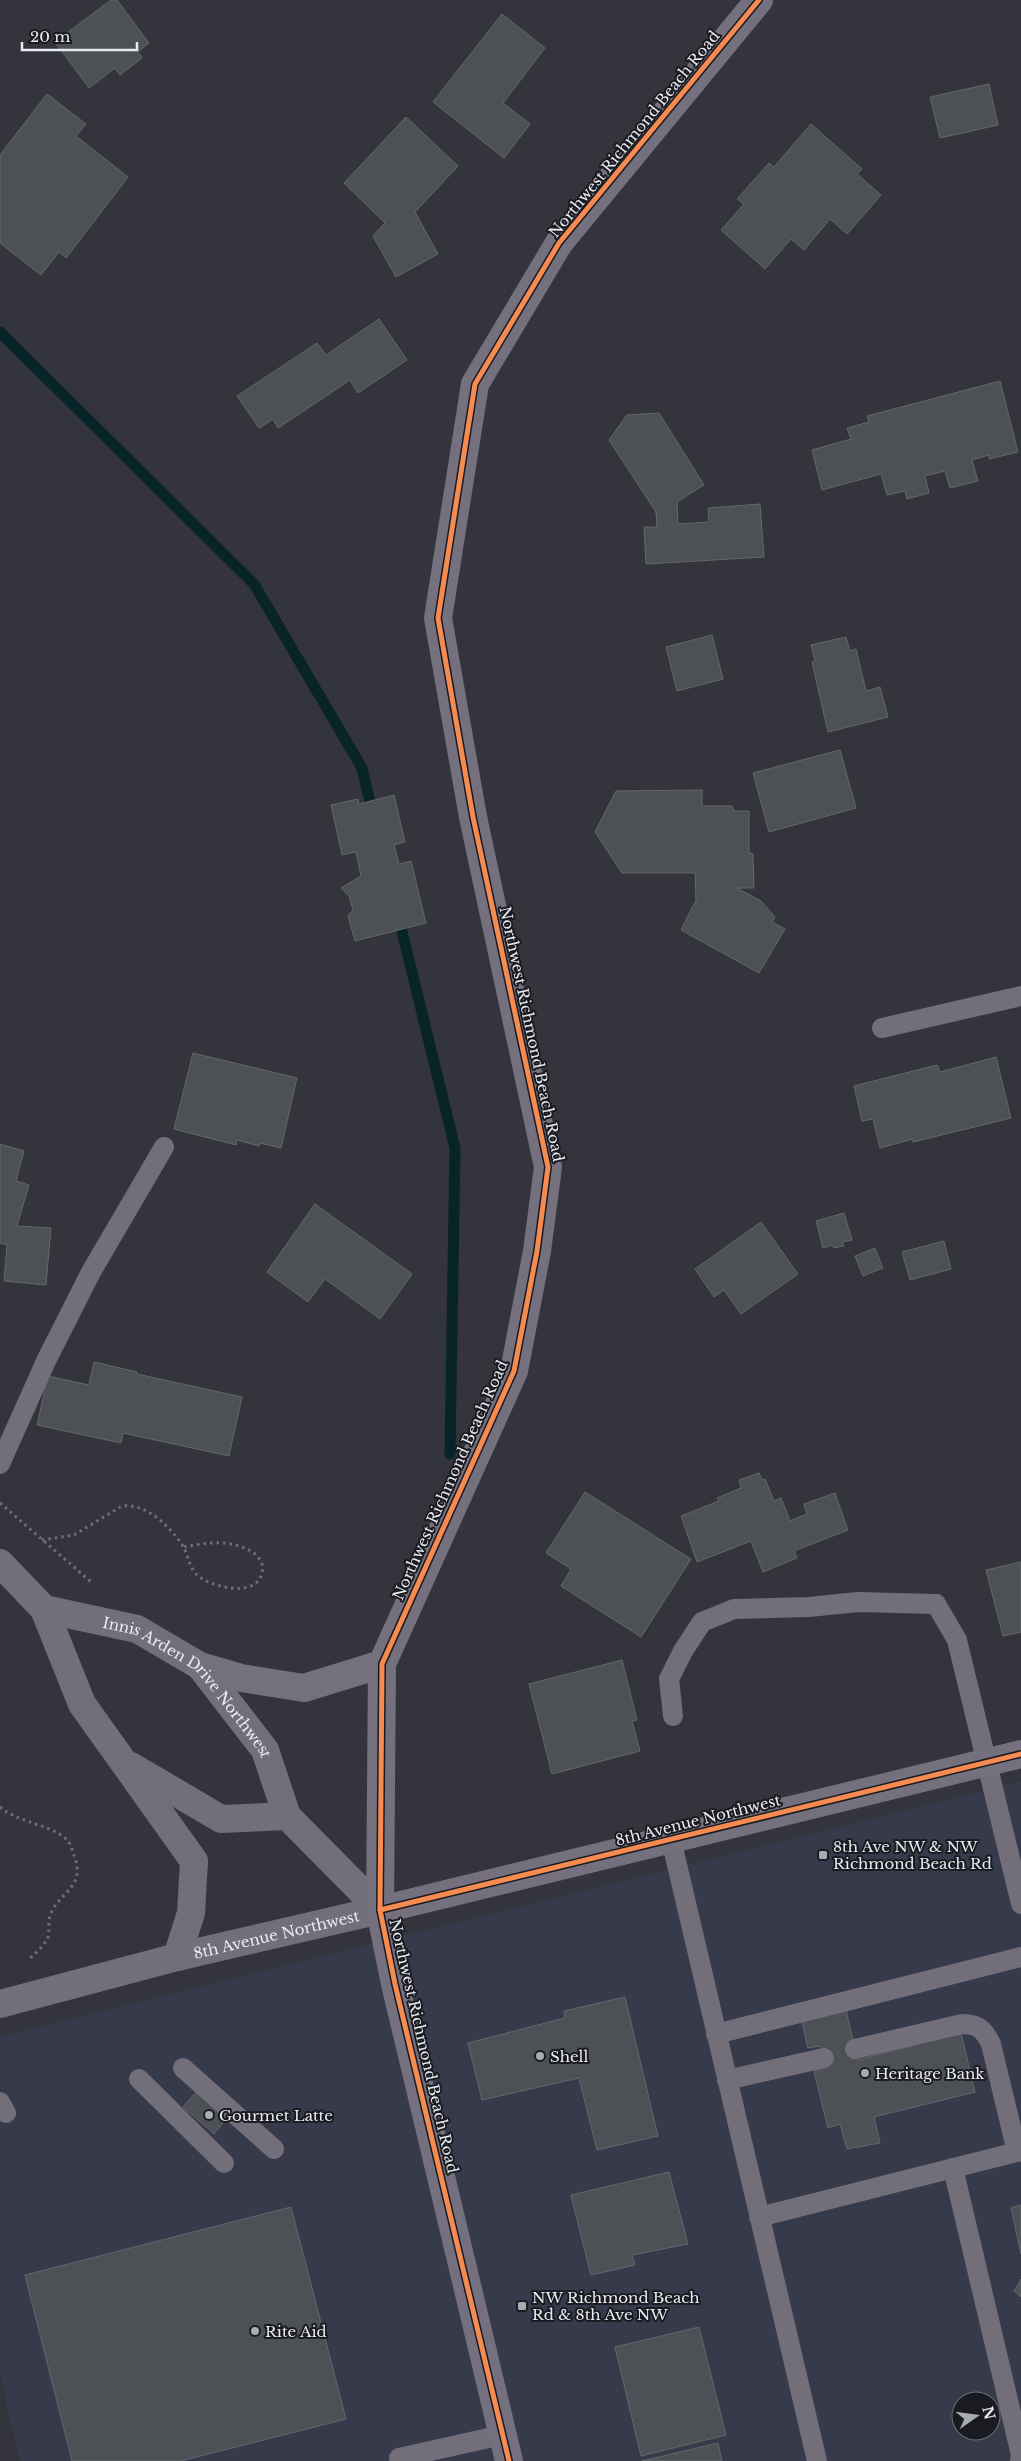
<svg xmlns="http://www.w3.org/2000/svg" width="1021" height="2461" font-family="'Libre Baskerville',serif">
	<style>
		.built { fill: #363a4b; fill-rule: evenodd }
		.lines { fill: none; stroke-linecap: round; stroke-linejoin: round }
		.stream { stroke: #082428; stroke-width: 11 }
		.building { fill: #4d5055; stroke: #64676c }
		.path { stroke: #706e78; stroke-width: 3; stroke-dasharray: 2.5 4; stroke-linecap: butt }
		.service { stroke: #726e7a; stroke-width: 20 }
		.tertiary { stroke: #726e7a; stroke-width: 28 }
		.secondary { stroke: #75707e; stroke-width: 28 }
		.cycleway-casing { stroke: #1a1b21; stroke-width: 8 }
		.cycleway { stroke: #f68b52; stroke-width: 5 }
		.poi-dot { fill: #a9abb2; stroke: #1a1b21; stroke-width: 2 }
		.labels { text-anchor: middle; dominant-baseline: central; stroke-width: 4; stroke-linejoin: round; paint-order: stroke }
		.street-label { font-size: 15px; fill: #e8eaf2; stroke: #1a1b21 }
		.poi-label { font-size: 15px; fill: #e8eaf2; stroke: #1a1b21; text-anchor: start }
	</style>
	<rect width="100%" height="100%" fill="#34353c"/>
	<path class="built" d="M1021 1781V2461H20L0 2375V2036ZM961 2401H991V2431H961Z"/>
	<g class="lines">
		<g class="stream">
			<path d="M0 332 254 584 362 768 373 815"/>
			<path d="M398 915 455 1148 450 1454"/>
		</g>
	</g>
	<g class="building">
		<path d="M111 0H117L149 43 138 52 142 58 120 75 115 68 89 88 55 42Z"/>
		<path d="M502 14 545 48 503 103 530 124 504 158 433 102Z"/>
		<path d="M989 84 998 125 940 138 930 97Z"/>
		<path d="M47 94 86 124 76 136 128 177 66 258 59 252 41 275 0 243V155Z"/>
		<path d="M406 117 458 166 415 212 438 254 396 277 373 236 385 223 344 183Z"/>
		<path d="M811 124 862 169 857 174 881 195 847 234 830 219 804 250 791 239 765 269 721 230 744 204 737 199 769 163 774 167Z"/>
		<path d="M379 319 407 360 358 393 350 380 278 428 273 419 259 428 237 396 317 343 326 355Z"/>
		<path d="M1000 381 1018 452 989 459V455L972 460 978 481 950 488 945 471 925 476 929 493 907 499 905 491 887 495 881 474 822 490 812 450 851 439 847 428 869 422 867 416Z"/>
		<path d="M659 413 704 485 677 502 678 524 709 522 708 508 760 504 764 557 646 564 644 527H657L656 512 609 440 627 415Z"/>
		<path d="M712 635 723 679 677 691 666 647Z"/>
		<path d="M846 637 850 651 856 649 866 691 880 687 888 717 828 732 812 662 815 661 811 645Z"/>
		<path d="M840 750 856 808 769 832 753 773Z"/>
		<path d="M702 790V806H732L734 811H749V853L753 854 754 888H737L761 901 775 917 772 922 785 929 759 973 681 930 696 900 695 873H622L595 832 616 791Z"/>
		<path d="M394 795 405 842 394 845 399 864 411 861 426 923 355 941 348 916 353 910 349 896 341 888 361 876 356 852 342 855 331 805 358 799 359 804Z"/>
		<path d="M193 1053 297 1078 281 1148 260 1143 259 1146 237 1140 236 1145 174 1129Z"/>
		<path d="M996 1057 1011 1118 913 1142V1139L880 1148 873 1119 862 1121 854 1086 937 1065 940 1072Z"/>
		<path d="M0 1144 24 1151 16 1181 29 1185 17 1226 51 1228 46 1285 4 1281 7 1245 0 1243Z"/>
		<path d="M315 1204 412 1274 380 1319 325 1279 308 1302 267 1272Z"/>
		<path d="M844 1213 852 1240 842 1242 844 1246 834 1248 832 1245 823 1248 816 1221Z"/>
		<path d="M761 1222 798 1274 741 1314 724 1290 714 1297 695 1269Z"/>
		<path d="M944 1241 951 1269 910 1280 902 1252Z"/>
		<path d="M875 1248 883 1268 863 1276 855 1256Z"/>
		<path d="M94 1362 137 1372V1374L242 1397 229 1456 123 1433 121 1443 37 1425 48 1376 89 1385Z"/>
		<path d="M759 1473 762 1480 765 1479 774 1501 781 1498 790 1521 807 1514 804 1504 835 1493 848 1530 794 1551 797 1558 763 1572 751 1541 697 1562 681 1516 719 1501 717 1498 741 1488 739 1480Z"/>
		<path d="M585 1492 691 1559 641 1637 561 1586 571 1569 546 1553Z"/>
		<path d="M1021 1562V1632L1003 1636 986 1570Z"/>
		<path d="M622 1660 637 1720 632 1721 640 1751 552 1774 529 1684Z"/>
		<path d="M625 1997 658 2136 597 2150 579 2078 482 2100 468 2043 565 2018 564 2011Z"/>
		<path d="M845 2006 858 2060 961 2033 975 2092 874 2117 880 2143 847 2149 840 2124 828 2128 814 2071 827 2067 820 2046 808 2048 801 2017Z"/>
		<path d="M199 2089 230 2115 214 2134 183 2107Z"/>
		<path d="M669 2172 688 2244 632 2255 635 2265 591 2275 571 2195Z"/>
		<path d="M1021 2205V2254L1011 2208Z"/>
		<path d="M291 2207 346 2419 181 2461H72L25 2275Z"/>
		<path d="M1021 2279V2297L1014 2291Z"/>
		<path d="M699 2327 726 2435 641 2456 615 2347Z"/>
		<path d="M718 2443 722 2461H642Z"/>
	</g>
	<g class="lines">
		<g class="path">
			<path d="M0 1503 90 1581 94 1582"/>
			<path d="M42 1540 74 1535 122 1506C147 1503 170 1527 183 1546 188 1555 189 1566 196 1574 209 1587 256 1599 262 1573 267 1552 236 1543 221 1543 209 1542 195 1545 183 1547"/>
			<path d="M0 1807C19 1823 46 1823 65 1838 70 1842 72 1849 74 1855 86 1886 62 1891 52 1911 47 1919 50 1928 48 1937 44 1947 35 1952 29 1960"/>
		</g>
		<g class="service">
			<path d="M882 1028 1021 996"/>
			<path d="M0 1464 46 1361 91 1272 164 1147"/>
			<path d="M673 1716 669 1679 683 1651 702 1622 734 1609 809 1607 858 1602 936 1604 957 1640 1021 1904"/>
			<path d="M671 1839 817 2461"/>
			<path d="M716 2034 1021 1957"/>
			<path d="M855 2049 962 2024C979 2024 984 2030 991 2044L1017 2152"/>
			<path d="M183 2068 274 2149"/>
			<path d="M139 2079 224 2163"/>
			<path d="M727 2080 824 2058"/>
			<path d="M0 2102 6 2113"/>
			<path d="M953 2168 1021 2455 1020 2461"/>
			<path d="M759 2217 1021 2151"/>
			<path d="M400 2461 399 2458 502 2435"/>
		</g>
		<g class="tertiary">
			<path d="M0 1563 44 1609 82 1704 194 1861 191 1913 177 1957"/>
			<path id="s1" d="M44 1609 137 1629 200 1666 265 1750 287 1816 380 1910"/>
			<path d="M131 1766 221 1819 287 1816"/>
			<path id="s2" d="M0 2004 177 1957 380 1910"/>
		</g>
		<g class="secondary">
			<path d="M200 1666 241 1678 304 1688 382 1664"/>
			<path d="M380 1910 1021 1754"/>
			<path d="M509 2461 395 1984 380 1910 382 1664 514 1371 537 1251 548 1167 473 817 438 618 475 384 559 243 759 0"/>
		</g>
		<defs>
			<g id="cycleway">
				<path d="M380 1910 1021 1754"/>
				<path d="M509 2461 395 1984 380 1910 382 1664 514 1371 537 1251 548 1167 473 817 438 618 475 384 559 243 759 0"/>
			</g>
		</defs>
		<use href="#cycleway" class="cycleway-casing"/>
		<use href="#cycleway" class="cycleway"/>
	</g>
	<g class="poi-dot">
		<rect x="818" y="1850" width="10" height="10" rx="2.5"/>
		<circle cx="540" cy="2056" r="5"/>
		<circle cx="865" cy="2073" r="5"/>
		<circle cx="209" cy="2115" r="5"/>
		<rect x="517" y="2301" width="10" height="10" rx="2.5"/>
		<circle cx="255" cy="2331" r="5"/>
	</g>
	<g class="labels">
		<g class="street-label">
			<text transform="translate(634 134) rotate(-51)">Northwest Richmond Beach Road</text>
			<text transform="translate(532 1034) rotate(78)">Northwest Richmond Beach Road</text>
			<text transform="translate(450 1480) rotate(-66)">Northwest Richmond Beach Road</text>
			<text stroke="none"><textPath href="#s1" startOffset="171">Innis Arden Drive Northwest</textPath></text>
			<text transform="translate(698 1820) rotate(-14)">8th Avenue Northwest</text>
			<text stroke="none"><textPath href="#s2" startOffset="285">8th Avenue Northwest</textPath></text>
			<text transform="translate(424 2046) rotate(77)">Northwest Richmond Beach Road</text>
		</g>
		<g class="poi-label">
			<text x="833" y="1846">8th Ave NW &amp; NW<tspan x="833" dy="17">Richmond Beach Rd</tspan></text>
			<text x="550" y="2056">Shell</text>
			<text x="875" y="2073">Heritage Bank</text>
			<text x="219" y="2115">Gourmet Latte</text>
			<text x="532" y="2297">NW Richmond Beach<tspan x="532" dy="17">Rd &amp; 8th Ave NW</tspan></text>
			<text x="265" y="2331">Rite Aid</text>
		</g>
	</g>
	<g transform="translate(976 2416) rotate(76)"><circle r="24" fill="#1a1b21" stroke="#6c6e75"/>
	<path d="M0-4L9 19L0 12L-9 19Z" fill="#a9abb2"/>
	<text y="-8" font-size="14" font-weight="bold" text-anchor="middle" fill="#e8eaf2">N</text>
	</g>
	<path d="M22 42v8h115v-8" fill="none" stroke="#e8eaf2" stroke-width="2.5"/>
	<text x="30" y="42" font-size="15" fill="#e8eaf2" stroke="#1a1b21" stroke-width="4" paint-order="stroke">20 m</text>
</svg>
